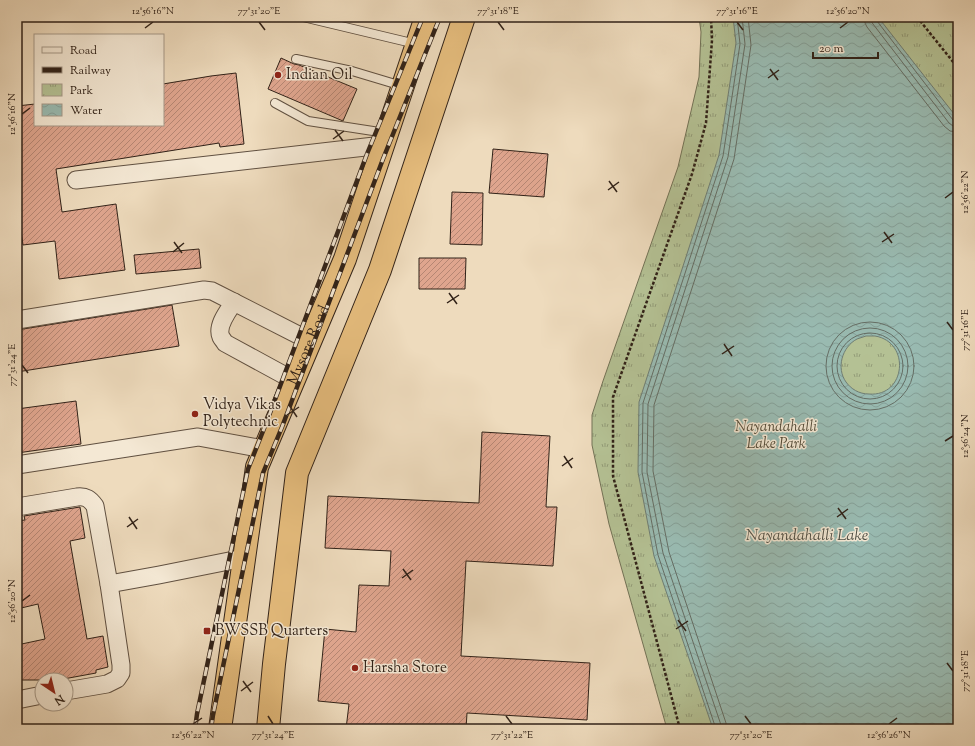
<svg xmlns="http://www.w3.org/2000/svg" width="975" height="746" font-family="'Sorts Mill Goudy',serif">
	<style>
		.park { fill: url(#park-tufts); stroke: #727256 }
		.water { fill: url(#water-waves); stroke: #6f7e74; fill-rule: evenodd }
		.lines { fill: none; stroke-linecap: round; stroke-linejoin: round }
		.shore { stroke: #656e65; stroke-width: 1 }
		.building { fill: url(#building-hatch); stroke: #312218 }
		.service-casing { stroke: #605041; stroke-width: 10 }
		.minor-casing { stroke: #605041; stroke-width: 19 }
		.trunk-casing { stroke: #312218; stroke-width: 24 }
		.path { stroke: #312218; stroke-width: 2.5; stroke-dasharray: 3 2; stroke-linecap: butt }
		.service { stroke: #f4e8d4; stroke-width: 8 }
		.minor { stroke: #f4e8d4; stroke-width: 17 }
		.trunk { stroke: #e7be7e; stroke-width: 22 }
		.rail-casing { stroke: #312218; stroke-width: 4.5 }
		.rail { stroke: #f4e8d4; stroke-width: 3; stroke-dasharray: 9; stroke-linecap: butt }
		.ticks { fill: none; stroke: #312218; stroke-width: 1.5 }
		.poi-dot { fill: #8f2418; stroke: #f4e8d4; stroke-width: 1.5 }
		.labels { text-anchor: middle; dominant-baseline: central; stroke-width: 3; stroke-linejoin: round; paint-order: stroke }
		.poi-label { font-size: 15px; fill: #312218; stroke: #f4e8d4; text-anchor: start }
		.street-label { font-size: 15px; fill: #312218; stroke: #f4e8d4 }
		.park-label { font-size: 15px; font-style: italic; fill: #524a37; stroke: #f4e8d4 }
		.water-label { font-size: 16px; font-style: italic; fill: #505046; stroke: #f4e8d4 }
		.neatline { fill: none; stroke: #312218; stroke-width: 1.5 }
		.ticks-label { font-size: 10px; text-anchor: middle; fill: #312218 }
	</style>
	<defs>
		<pattern id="park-tufts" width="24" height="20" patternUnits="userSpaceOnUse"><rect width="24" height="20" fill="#b4c194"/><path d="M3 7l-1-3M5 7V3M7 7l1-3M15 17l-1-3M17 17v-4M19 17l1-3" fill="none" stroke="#939c78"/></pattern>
		<pattern id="water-waves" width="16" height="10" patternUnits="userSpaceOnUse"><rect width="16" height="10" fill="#99bbb2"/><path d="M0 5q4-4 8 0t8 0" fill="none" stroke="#84a098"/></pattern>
		<pattern id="building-hatch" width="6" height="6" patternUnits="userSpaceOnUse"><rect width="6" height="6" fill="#dfa58e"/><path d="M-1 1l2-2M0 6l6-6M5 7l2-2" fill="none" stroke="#b58673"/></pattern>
	</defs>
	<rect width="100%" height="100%" fill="#eedbbd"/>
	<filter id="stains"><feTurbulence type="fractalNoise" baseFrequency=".005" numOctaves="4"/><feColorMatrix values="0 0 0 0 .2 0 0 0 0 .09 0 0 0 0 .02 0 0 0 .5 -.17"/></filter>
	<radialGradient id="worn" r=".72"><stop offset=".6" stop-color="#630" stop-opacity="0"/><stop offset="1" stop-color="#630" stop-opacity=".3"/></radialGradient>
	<path class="park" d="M699 17H958V729H667L609 524 592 445V415L603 381 678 167 699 77 701 32Z"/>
	<path class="water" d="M733 17H878L958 119V729H713L654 556 638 472 639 402 719 155 736 43ZM866 336C869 336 872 336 875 336 911 342 906 397 869 394 859 394 851 389 846 382 836 368 842 347 857 339 860 338 863 337 866 336Z"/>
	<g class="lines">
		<g class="shore">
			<path d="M865 17V23L867 27 944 126 950 131 958 132"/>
			<path d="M871 17V21L873 24 949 123 953 126H958"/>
			<path d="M876 17 877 21 953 120 955 121H958"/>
			<circle cx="870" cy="366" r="44"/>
			<circle cx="870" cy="366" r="38"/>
			<circle cx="870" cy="366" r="33"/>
			<path d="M716 729 658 555 642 472 643 403 723 156 740 44 737 17"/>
			<path d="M721 729V725L663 553 647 472 648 404 728 157 745 44 742 17"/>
			<path d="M727 729 726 723 669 552 653 471 654 405 734 159 751 45 748 17"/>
		</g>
	</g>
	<g class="building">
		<path d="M281 58 294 64 299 65 357 89 343 121 268 89Z"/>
		<path d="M236 73 244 144 220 147 219 143 56 169 62 212 116 204 125 270 59 279 55 241 23 245 17 203V106L35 104V125H163V84L211 76Z"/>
		<path d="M493 149 548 154 544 197 489 193Z"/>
		<path d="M452 192 483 193 482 245 450 244Z"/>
		<path d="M199 249 201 268 136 274 134 255Z"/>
		<path d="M419 258H466L465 289H419Z"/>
		<path d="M172 305 179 346 17 372V330Z"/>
		<path d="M76 401 81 444 17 453V409Z"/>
		<path d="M482 432 550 436 546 507H557L553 566 466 561 461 656 590 663 587 720 467 713 466 729H346L349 704 318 701 325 629 356 632 359 585 389 586 391 551 325 548 328 496 479 503Z"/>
		<path d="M80 507 85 538 70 541 87 639 103 636 108 667 96 670V673L58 680H17V645L45 639 38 604 17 609V521L25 520 24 516Z"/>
	</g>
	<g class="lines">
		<defs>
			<g id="service">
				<path d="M303 17 416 44"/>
				<path d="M296 59 352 71 402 86"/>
				<path d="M275 103 308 121 386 133"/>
			</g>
			<g id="minor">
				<path d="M76 180 383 145"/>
				<path d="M234 302C228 311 216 326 221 337 222 339 224 341 225 343L293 380"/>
				<path d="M17 320 204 290 212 291 218 294 310 341"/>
				<path d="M17 465 198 437 264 449"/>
				<path d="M17 507 77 497C86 496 90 499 95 506L109 584 121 665V673L117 679 107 684 66 691"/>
				<path d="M109 584 159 575 244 558"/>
				<path d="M17 700 42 695"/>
			</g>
			<g id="trunk">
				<path id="s1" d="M220 729 257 467 345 259 426 17"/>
				<path d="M268 729 274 664 297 473 380 270 464 17"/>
			</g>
		</defs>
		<use href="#service" class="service-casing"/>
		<use href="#minor" class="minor-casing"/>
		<use href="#trunk" class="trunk-casing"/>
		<g class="path">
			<path d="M917 17 958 68"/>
			<path d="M680 729 613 476V397L692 174 706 123 712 40 711 17"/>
		</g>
		<use href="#service" class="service"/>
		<use href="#minor" class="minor"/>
		<use href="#trunk" class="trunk"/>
		<defs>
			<g id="rail">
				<path d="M195 729 197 714 248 469 267 421 367 154 423 17"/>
				<path d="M211 729 213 715 263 473 282 427 383 159 440 17"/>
			</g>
		</defs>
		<use href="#rail" class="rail-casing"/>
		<use href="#rail" class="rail"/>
	</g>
	<path class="ticks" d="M259 22 265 30M498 22 504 30M737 22 743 30M145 28 153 22M840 28 848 22M770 69 778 80M768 78 779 70M22 114 30 108M335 130 343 141M333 139 344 131M609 181 617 192M608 190 619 182M945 198 953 192M884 232 892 243M174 242 182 253M882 242 894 234M173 252 184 243M449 293 457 304M447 303 459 295M947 322 953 330M724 344 732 356M722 354 734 346M22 365 28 373M289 405 297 417M287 415 299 407M945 441 953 436M564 456 572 468M562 466 573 458M838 508 846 519M129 517 137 529M837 517 848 509M127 527 138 519M403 569 411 580M402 578 413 570M22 601 30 595M678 620 686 631M676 629 688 621M947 663 953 671M243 681 251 692M241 691 253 682M268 716 273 724M506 716 512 724M745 716 751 724M193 724 202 718M889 724 897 718"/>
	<g class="poi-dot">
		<circle cx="278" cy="75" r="4"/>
		<circle cx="195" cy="414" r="4"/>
		<rect x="203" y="627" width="8" height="8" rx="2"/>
		<circle cx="355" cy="668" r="4"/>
	</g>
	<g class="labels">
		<g class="poi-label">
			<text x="286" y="75">Indian Oil</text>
			<text x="203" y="405">Vidya Vikas<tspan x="203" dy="17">Polytechnic</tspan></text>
			<text x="215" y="631">BWSSB Quarters</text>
			<text x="363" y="668">Harsha Store</text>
		</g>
		<g class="street-label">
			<text stroke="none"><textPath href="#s1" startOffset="397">Mysore Road</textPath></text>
		</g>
		<g class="park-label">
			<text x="776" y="427">Nayandahalli<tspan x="776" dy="17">Lake Park</tspan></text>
		</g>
		<g class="water-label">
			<text x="807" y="536">Nayandahalli Lake</text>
		</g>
	</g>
	<rect width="975" height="746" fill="none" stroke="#eedbbd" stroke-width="44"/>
	<rect x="34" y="34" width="130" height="92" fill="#f4e8d4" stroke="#a69989"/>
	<rect x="42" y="47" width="20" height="6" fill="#f4e8d4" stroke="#a69989"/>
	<text x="70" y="54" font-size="12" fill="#312218">Road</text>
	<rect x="42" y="67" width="20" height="6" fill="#312218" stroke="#a69989"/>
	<text x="70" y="74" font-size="12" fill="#312218">Railway</text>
	<rect x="42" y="84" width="20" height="12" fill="url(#park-tufts)" stroke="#a69989"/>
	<text x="70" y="94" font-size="12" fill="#312218">Park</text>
	<rect x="42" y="104" width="20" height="12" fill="url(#water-waves)" stroke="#a69989"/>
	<text x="70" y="114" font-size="12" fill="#312218">Water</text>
	<g transform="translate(54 692) rotate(145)"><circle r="19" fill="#f4e8d4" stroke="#a69989"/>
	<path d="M0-3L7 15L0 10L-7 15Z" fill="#8f2418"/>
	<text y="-6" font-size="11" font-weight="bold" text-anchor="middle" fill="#312218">N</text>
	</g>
	<path d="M813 52v6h65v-6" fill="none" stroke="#312218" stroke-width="2"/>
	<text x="819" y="52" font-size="12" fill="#312218" stroke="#f4e8d4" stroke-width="3" paint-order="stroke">20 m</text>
	<rect x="22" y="22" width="931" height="702" class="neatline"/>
	<g class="ticks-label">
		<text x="153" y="14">12°56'16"N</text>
		<text x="259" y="14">77°31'20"E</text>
		<text x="498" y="14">77°31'18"E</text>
		<text x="737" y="14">77°31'16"E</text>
		<text x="848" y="14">12°56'20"N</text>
		<text transform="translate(11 114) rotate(-90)" y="4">12°56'16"N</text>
		<text transform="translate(964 192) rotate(-90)" y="4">12°56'22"N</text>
		<text transform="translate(964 330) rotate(-90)" y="4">77°31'16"E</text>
		<text transform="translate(11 365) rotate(-90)" y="4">77°31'24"E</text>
		<text transform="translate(964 436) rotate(-90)" y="4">12°56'24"N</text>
		<text transform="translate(11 601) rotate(-90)" y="4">12°56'20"N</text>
		<text transform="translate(964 671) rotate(-90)" y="4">77°31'18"E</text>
		<text x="193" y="738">12°56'22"N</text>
		<text x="273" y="738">77°31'24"E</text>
		<text x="512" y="738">77°31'22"E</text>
		<text x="751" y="738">77°31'20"E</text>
		<text x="889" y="738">12°56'26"N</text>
	</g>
	<rect width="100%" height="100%" filter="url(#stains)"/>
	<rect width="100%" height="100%" fill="url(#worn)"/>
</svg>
